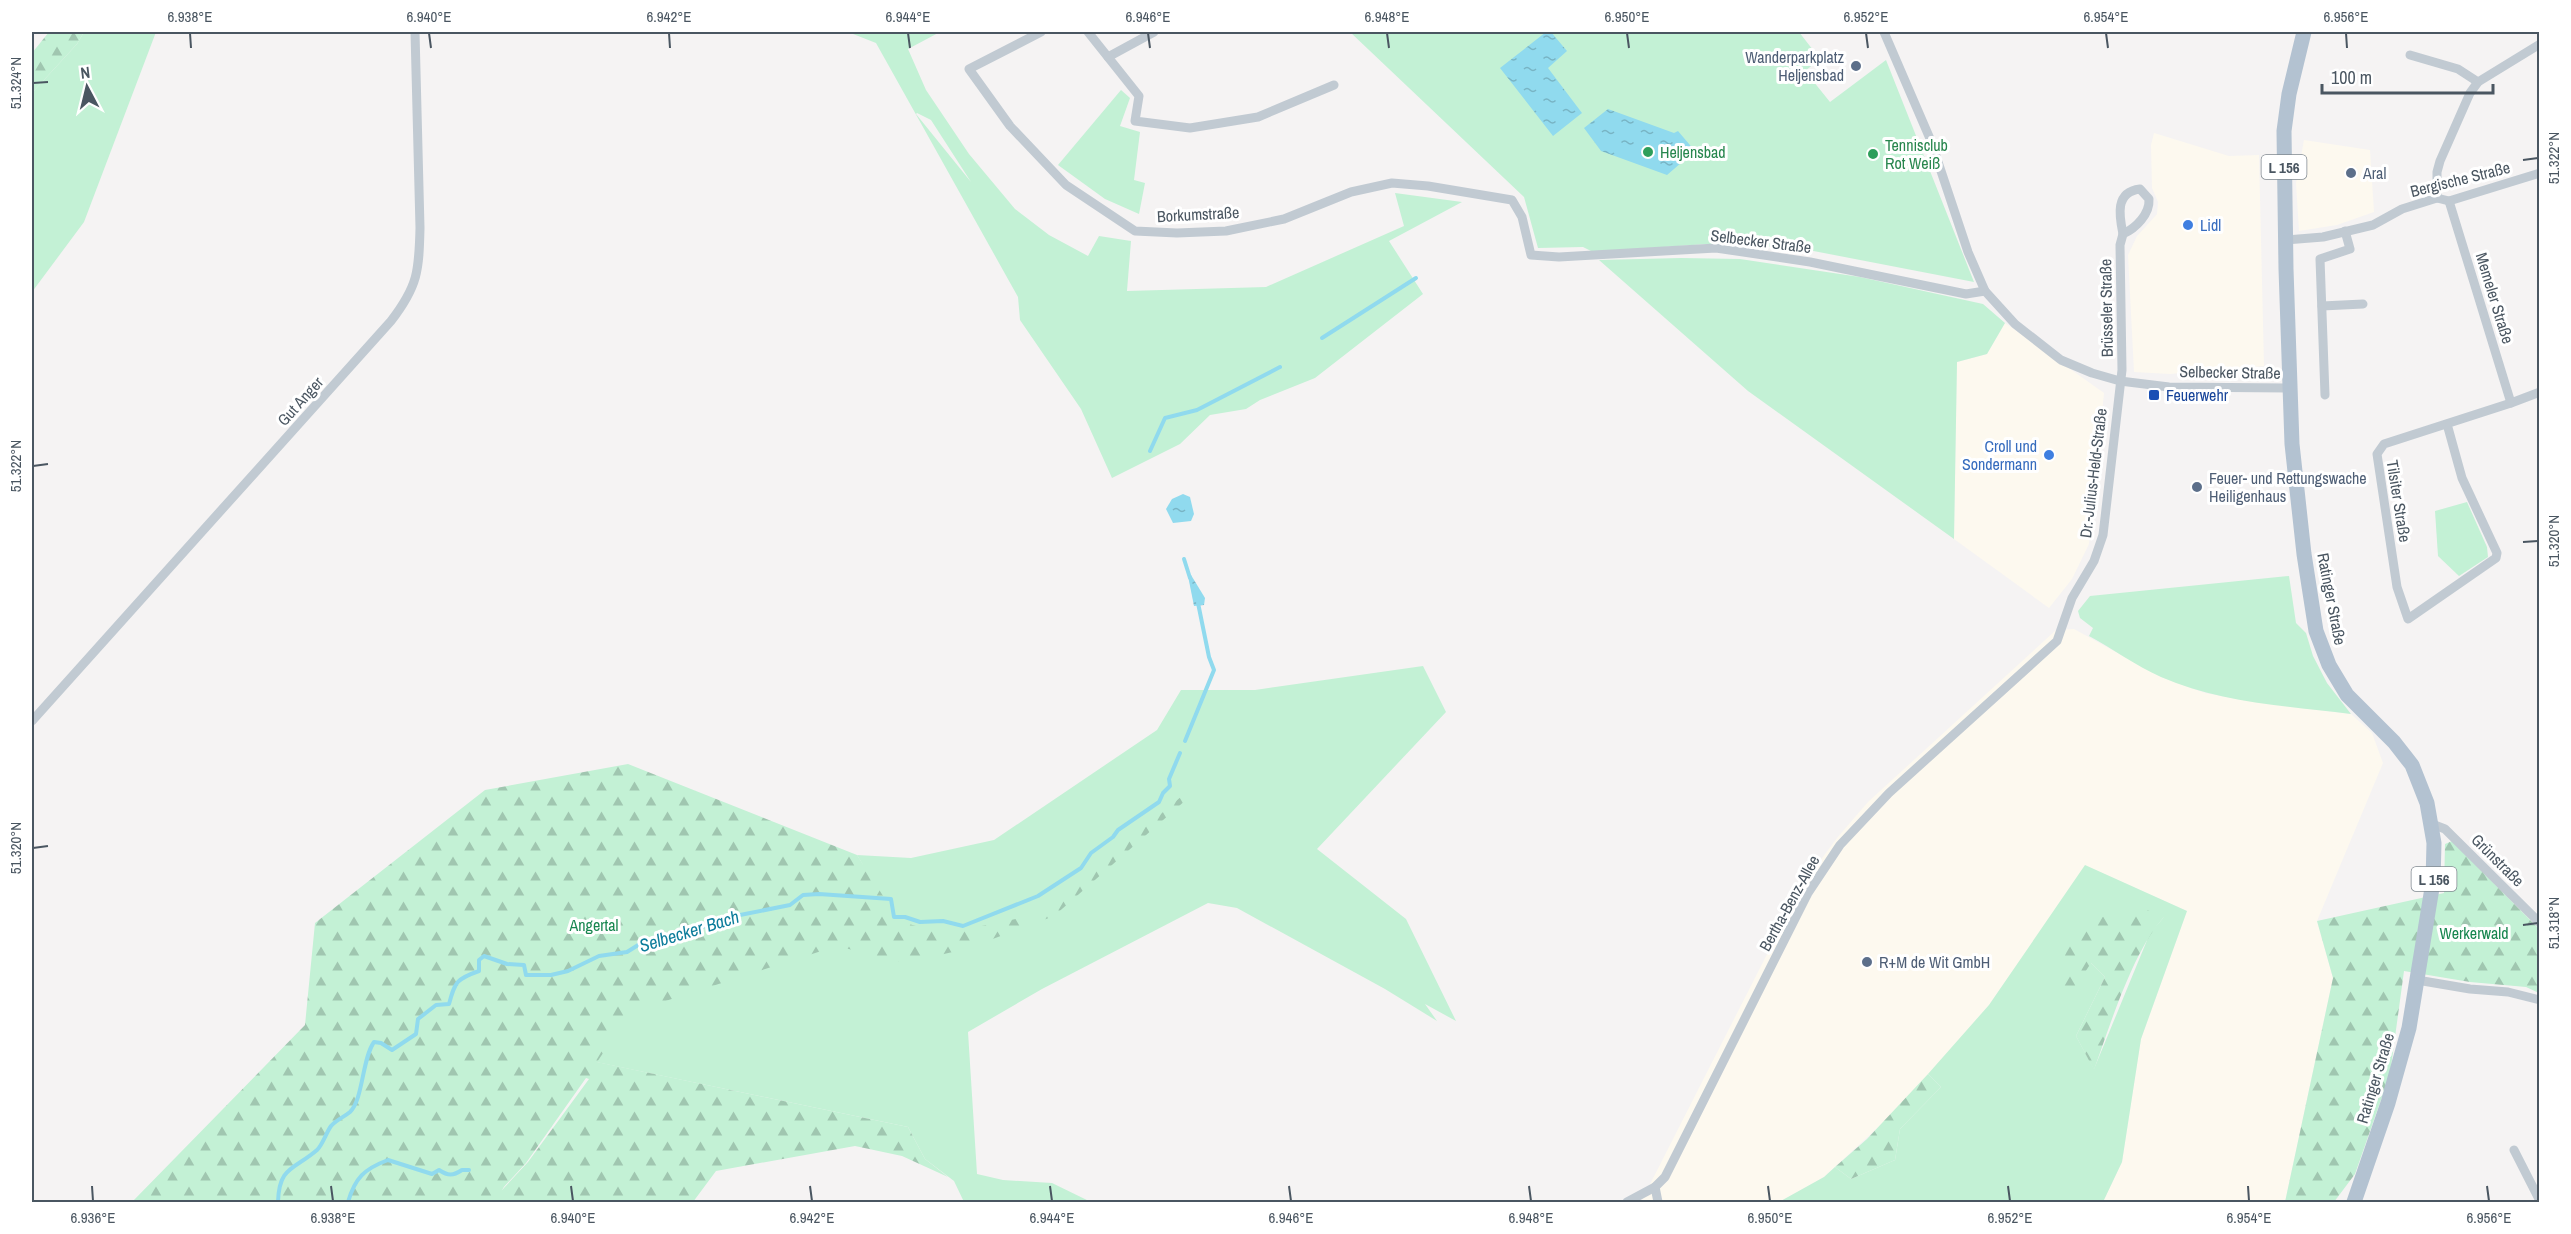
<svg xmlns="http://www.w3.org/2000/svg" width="2571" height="1234" font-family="'Archivo Narrow',sans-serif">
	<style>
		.commercial { fill: #fdf9ef }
		.green { fill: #c3f1d5; fill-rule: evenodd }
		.forest { fill: url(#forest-firs) }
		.water { fill: url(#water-ripples) }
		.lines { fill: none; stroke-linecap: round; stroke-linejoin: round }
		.stream { stroke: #90daee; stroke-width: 4 }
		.minor { stroke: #c1cad2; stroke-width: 9 }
		.primary { stroke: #b3c2d1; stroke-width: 15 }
		.ticks { fill: none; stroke: #4a5661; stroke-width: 2 }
		.service-dot { fill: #5c6f8a; stroke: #fff; stroke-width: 2 }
		.leisure-dot { fill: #2e9e5b; stroke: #fff; stroke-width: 2 }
		.shop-dot { fill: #3f7fe0; stroke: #fff; stroke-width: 2 }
		.transit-dot { fill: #1a4fb4; stroke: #fff; stroke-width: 2 }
		.labels { text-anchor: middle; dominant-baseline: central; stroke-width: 6; stroke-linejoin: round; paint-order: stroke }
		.shield { fill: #fff; stroke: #808990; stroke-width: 1.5 }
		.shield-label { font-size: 15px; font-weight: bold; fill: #4a5661 }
		.service-label { font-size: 16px; fill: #4e5e75; stroke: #fff; text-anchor: start }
		.leisure-label { font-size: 16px; fill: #27864d; stroke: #fff; text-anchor: start }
		.street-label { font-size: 16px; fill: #4a5661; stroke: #fff }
		.shop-label { font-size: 16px; fill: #366cbe; stroke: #fff; text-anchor: start }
		.transit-label { font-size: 16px; fill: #164399; stroke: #fff; text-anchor: start }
		.park-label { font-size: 16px; fill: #17864f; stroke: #fff }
		.water-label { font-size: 18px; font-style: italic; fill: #0c7c9b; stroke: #fff }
		.neatline { fill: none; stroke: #4a5661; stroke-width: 2 }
		.ticks-label { font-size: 15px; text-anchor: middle; fill: #4a5661 }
	</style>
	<defs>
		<pattern id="forest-firs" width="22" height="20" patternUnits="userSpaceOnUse" patternTransform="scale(1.5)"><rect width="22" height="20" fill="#c3f1d5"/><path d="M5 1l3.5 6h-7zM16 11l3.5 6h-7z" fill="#a0c6b0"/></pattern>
		<pattern id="water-ripples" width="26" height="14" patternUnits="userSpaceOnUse" patternTransform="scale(1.5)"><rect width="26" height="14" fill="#90daee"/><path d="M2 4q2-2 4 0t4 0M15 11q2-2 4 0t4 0" fill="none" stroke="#78b4c4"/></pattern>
	</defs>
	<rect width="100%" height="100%" fill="#f5f3f3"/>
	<g class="commercial">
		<path d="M2154 133 2229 156 2259 155 2264 366 2170 374 2134 372 2128 255 2137 236 2157 214 2158 202 2152 188 2151 145Z"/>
		<path d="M2304 140 2370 150 2374 212 2337 225 2299 231 2296 183Z"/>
		<path d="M2005 323 2104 393 2089 544 2072 579 2049 608 1954 539 1957 362 1987 354Z"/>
		<path d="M2074 629 2161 677 2205 693 2242 700 2351 714 2372 733 2383 763 2317 921 2333 978 2285 1202H2103L2122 1162 2141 1039 2187 911 2086 866 1989 1005 1900 1107 1824 1177 1779 1202H1641L1789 911 1811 873 1837 838 1868 802 2056 630Z"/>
	</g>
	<g class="green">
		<path d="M84 32H156L84 222 32 292V93L77 44Z"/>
		<path d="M848 32H940L908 49 926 90 969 154 1015 209 1049 235 1088 256 1099 236 1131 241 1127 291 1266 287 1404 226 1395 193 1462 202 1389 241 1423 294 1315 378 1260 400 1246 409 1210 415 1180 444 1112 478 1081 409 1020 320 1018 297 876 43ZM917 113 931 120 971 182 916 114Z"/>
		<path d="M1350 32H1799L1820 59 1805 71 1830 102 1886 60 1974 282 1798 248 1707 244 1593 252 1583 247 1538 248 1524 197Z"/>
		<path d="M1121 90 1130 98 1120 126 1140 132 1134 180 1145 183 1139 214 1105 199 1058 165Z"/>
		<path d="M1681 258 1740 259 1860 277 1983 304 2005 323 1987 354 1957 362 1954 539 1748 391 1599 260Z"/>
		<path d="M2467 502 2487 547 2488 557 2459 576 2438 556 2435 511Z"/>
		<path d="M2289 576 2296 623 2306 633 2313 656 2327 683 2351 714C2288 706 2220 703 2161 677 2136 666 2113 649 2089 636L2093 628 2080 618 2078 611 2090 596Z"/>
		<path d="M1423 666 1446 712 1317 849 1406 919 1456 1021 1425 1004 1437 1021 1385 989 1237 908 1208 903 1042 989 968 1032 977 1174 1003 1180 1052 1183 1091 1202H964L954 1181 925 1159 908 1127 596 1062 600 1057 504 1186 497 1202H151L863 865 857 855 911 858 994 840 1157 730 1181 690H1255Z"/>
		<path d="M2085 865 2187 911 2141 1039 2122 1162 2103 1202H1779L1824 1177 1835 1167 1851 1179 1895 1160 1900 1129 1941 1087 1928 1074 1989 1005ZM2164 917 2150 933 2094 1069 2076 1036 2105 977 2091 963Z"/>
	</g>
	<g class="forest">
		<path d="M49 32H84L77 44 32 93V53Z"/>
		<path d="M628 764 857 855 899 921 943 934 1035 915 1110 857 1189 790 1187 799 1054 916 966 949 904 963 837 946 631 1012 597 1062 908 1127 925 1159 948 1177 902 1156 855 1146 716 1171 693 1202H491L528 1162 589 1079 586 1078 526 1163 490 1202H132L305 1025 315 923 485 790Z"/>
		<path d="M2452 841 2539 929V993L2526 987 2470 982 2404 971 2390 1074 2355 1174 2334 1202H2285L2333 978 2317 921 2444 893 2445 844Z"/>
		<path d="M2140 907 2164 917C2133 951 2110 1025 2094 1070L2076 1036 2105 977 2091 963 2068 998 2055 985 2067 949 2091 920Z"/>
		<path d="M1928 1074 1941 1087 1900 1129 1895 1160 1851 1179 1835 1167 1867 1139Z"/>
	</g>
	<g class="water">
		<path d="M1546 32H1551L1567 51 1548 68 1582 113 1553 136 1500 68Z"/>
		<path d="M1608 109 1674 133 1678 131 1695 151 1667 175 1601 151 1584 128Z"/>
		<path d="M1183 494 1190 497 1194 514 1191 521 1173 523 1166 509 1172 499Z"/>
		<path d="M1191 575 1205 598 1204 605 1194 606 1188 576Z"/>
	</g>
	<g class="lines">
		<g class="stream">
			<path d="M1322 338 1416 278"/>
			<path d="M1150 451 1165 418 1197 410 1280 367"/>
			<path d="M1184 559 1190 578"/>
			<path d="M1185 741 1214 670 1209 657 1198 603"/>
			<path d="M278 1202C279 1166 294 1170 317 1150 323 1144 326 1133 331 1126 336 1120 344 1117 350 1112 363 1100 362 1059 374 1042L381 1043 392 1050 416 1034 418 1019 436 1005 449 1004C455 982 456 979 479 971V960L484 956 507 964 524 965 526 975H551L568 971 599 956 627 952 643 942 678 935 735 916 790 905 803 895 819 894 891 899 894 917H905L920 922 943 921 963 926 1038 896 1081 868 1091 853 1113 837 1118 830 1159 802 1163 793 1170 786 1169 779 1180 753"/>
			<path d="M348 1202C355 1178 364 1169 388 1160L432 1174 439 1170C448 1176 453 1176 462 1170H469"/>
		</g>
		<g class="minor">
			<path d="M1041 32 969 69 1010 126 1066 185 1135 231 1177 233 1226 231 1284 219 1351 192 1392 183 1428 186 1512 200 1522 217 1531 255 1559 257 1716 248 1810 262 1966 294 1985 291"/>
			<path d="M1088 32 1139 96 1135 121 1190 128 1258 117 1334 85"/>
			<path d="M1884 32 1931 141 1968 252 1985 291 2015 324 2061 360 2092 373 2120 381 2169 387 2289 388"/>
			<path d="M2410 55 2458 69 2478 82"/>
			<path d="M1108 57 1154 32"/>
			<path d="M2140 189 2149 199C2150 214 2136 228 2123 234 2119 215 2115 192 2140 189Z"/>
			<path d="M2437 198V172L2440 161 2470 93 2478 82 2540 44"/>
			<path d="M2449 201 2511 403"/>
			<path d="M2285 240 2323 237 2373 225 2402 209 2437 198 2449 201 2540 173"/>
			<path d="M2322 306 2363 304"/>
			<path d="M2325 395 2320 259 2350 249 2345 231"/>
			<path d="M2447 424 2462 478 2497 553 2496 558 2408 619 2397 587 2377 454 2384 444 2511 403 2540 392"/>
			<path d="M32 721 391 321C418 286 419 271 420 228L415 32"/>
			<path d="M2432 824 2445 829 2540 923"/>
			<path d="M2417 980 2470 989 2508 992 2540 1000"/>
			<path d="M2514 1150 2540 1201"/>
			<path d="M1655 1187 1658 1202"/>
			<path d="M1627 1202 1655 1187 1665 1177 1808 893 1840 845 1889 793 2057 641 2072 598 2094 561 2103 535 2122 370 2120 245 2123 234"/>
		</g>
		<path class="primary" d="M2304 32 2289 94 2284 131 2286 269 2292 444 2304 554 2316 631 2329 665 2347 695 2394 742 2412 765 2427 803 2434 843 2433 882 2409 1028 2388 1103 2354 1202"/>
	</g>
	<path class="ticks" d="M190 33 191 48M429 33 431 48M669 33 670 48M908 33 910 48M1148 33 1150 48M1387 33 1389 48M1627 33 1629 48M1866 33 1868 48M2106 33 2108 48M2346 33 2347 48M33 83 48 82M2523 160 2538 158M33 466 48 464M2523 542 2538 541M33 848 48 846M2523 925 2538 923M92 1186 93 1201M331 1186 333 1201M571 1186 573 1201M810 1186 812 1201M1050 1186 1052 1201M1289 1186 1291 1201M1529 1186 1531 1201M1768 1186 1770 1201M2008 1186 2010 1201M2248 1186 2249 1201M2487 1186 2489 1201"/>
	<g class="service-dot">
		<circle cx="1856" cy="66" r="6"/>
		<circle cx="2351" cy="173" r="6"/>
		<circle cx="2197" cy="487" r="6"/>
		<circle cx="1867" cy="962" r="6"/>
	</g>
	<g class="leisure-dot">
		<circle cx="1648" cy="152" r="6"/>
		<circle cx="1873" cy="154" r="6"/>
	</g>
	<g class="shop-dot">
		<circle cx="2188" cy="225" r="6"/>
		<circle cx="2049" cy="455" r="6"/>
	</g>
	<rect class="transit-dot" x="2148" y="389" width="12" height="12" rx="3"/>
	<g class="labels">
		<g class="shield">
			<rect x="2261.5" y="155" width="45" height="24" rx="4.5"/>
			<rect x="2411.5" y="867" width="45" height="24" rx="4.5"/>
		</g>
		<g class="shield-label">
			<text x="2284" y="167">L 156</text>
			<text x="2434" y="879">L 156</text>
		</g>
		<g class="service-label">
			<text x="1844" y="57" text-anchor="end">Wanderparkplatz<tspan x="1844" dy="18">Heljensbad</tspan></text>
			<text x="2363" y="173">Aral</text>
			<text x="2209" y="478">Feuer- und Rettungswache<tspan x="2209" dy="18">Heiligenhaus</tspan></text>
			<text x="1879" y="962">R+M de Wit GmbH</text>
		</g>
		<g class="leisure-label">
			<text x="1885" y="145">Tennisclub<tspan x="1885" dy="18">Rot Weiß</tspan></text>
			<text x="1660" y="152">Heljensbad</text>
		</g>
		<g class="street-label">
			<text transform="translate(2460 179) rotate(-14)">Bergische Straße</text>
			<text transform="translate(1198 214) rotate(-3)">Borkumstraße</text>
			<text transform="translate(1761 241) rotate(7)">Selbecker Straße</text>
			<text transform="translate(2495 298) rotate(73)">Memeler Straße</text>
			<text transform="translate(2106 308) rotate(-91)">Brüsseler Straße</text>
			<text transform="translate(2230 372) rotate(1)">Selbecker Straße</text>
			<text transform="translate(300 401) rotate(-48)">Gut Anger</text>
			<text transform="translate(2093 473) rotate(-83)">Dr.-Julius-Held-Straße</text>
			<text transform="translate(2399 501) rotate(81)">Tilsiter Straße</text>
			<text transform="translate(2332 599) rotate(79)">Ratinger Straße</text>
			<text transform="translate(2498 860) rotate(45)">Grünstraße</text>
			<text transform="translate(1789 903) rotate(-61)">Bertha-Benz-Allee</text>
			<text transform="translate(2375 1078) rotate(-73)">Ratinger Straße</text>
		</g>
		<g class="shop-label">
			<text x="2200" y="225">Lidl</text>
			<text x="2037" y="446" text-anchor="end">Croll und<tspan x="2037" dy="18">Sondermann</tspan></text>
		</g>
		<g class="transit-label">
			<text x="2166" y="395">Feuerwehr</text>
		</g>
		<g class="park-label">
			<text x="594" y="925">Angertal</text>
			<text x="2474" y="933">Werkerwald</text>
		</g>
		<g class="water-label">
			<text transform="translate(689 931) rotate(-17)">Selbecker Bach</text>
		</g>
	</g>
	<rect width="2571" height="1234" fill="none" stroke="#ffffff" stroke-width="66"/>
	<g transform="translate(87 87) rotate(353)" stroke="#ffffff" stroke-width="4.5" paint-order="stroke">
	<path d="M0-4.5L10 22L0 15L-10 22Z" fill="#4a5661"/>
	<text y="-9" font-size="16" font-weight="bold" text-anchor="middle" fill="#4a5661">N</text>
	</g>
	<path d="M2322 84v9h171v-9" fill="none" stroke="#4a5661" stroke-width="3"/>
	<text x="2331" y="84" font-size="18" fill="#4a5661" stroke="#ffffff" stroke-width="4.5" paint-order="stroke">100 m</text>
	<rect x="33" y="33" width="2505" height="1168" class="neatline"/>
	<g class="ticks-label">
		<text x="190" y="22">6.938°E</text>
		<text x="429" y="22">6.940°E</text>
		<text x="669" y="22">6.942°E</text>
		<text x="908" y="22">6.944°E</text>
		<text x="1148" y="22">6.946°E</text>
		<text x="1387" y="22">6.948°E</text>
		<text x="1627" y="22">6.950°E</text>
		<text x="1866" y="22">6.952°E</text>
		<text x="2106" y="22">6.954°E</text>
		<text x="2346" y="22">6.956°E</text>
		<text transform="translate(16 83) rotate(-90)" y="5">51.324°N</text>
		<text transform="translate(2554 158) rotate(-90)" y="5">51.322°N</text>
		<text transform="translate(16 466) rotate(-90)" y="5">51.322°N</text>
		<text transform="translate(2554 541) rotate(-90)" y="5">51.320°N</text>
		<text transform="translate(16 848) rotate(-90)" y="5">51.320°N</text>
		<text transform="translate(2554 923) rotate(-90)" y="5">51.318°N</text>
		<text x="93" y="1223">6.936°E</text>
		<text x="333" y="1223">6.938°E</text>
		<text x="573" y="1223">6.940°E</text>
		<text x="812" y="1223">6.942°E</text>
		<text x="1052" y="1223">6.944°E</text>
		<text x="1291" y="1223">6.946°E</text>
		<text x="1531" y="1223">6.948°E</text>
		<text x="1770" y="1223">6.950°E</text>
		<text x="2010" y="1223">6.952°E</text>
		<text x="2249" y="1223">6.954°E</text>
		<text x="2489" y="1223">6.956°E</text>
	</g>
</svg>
